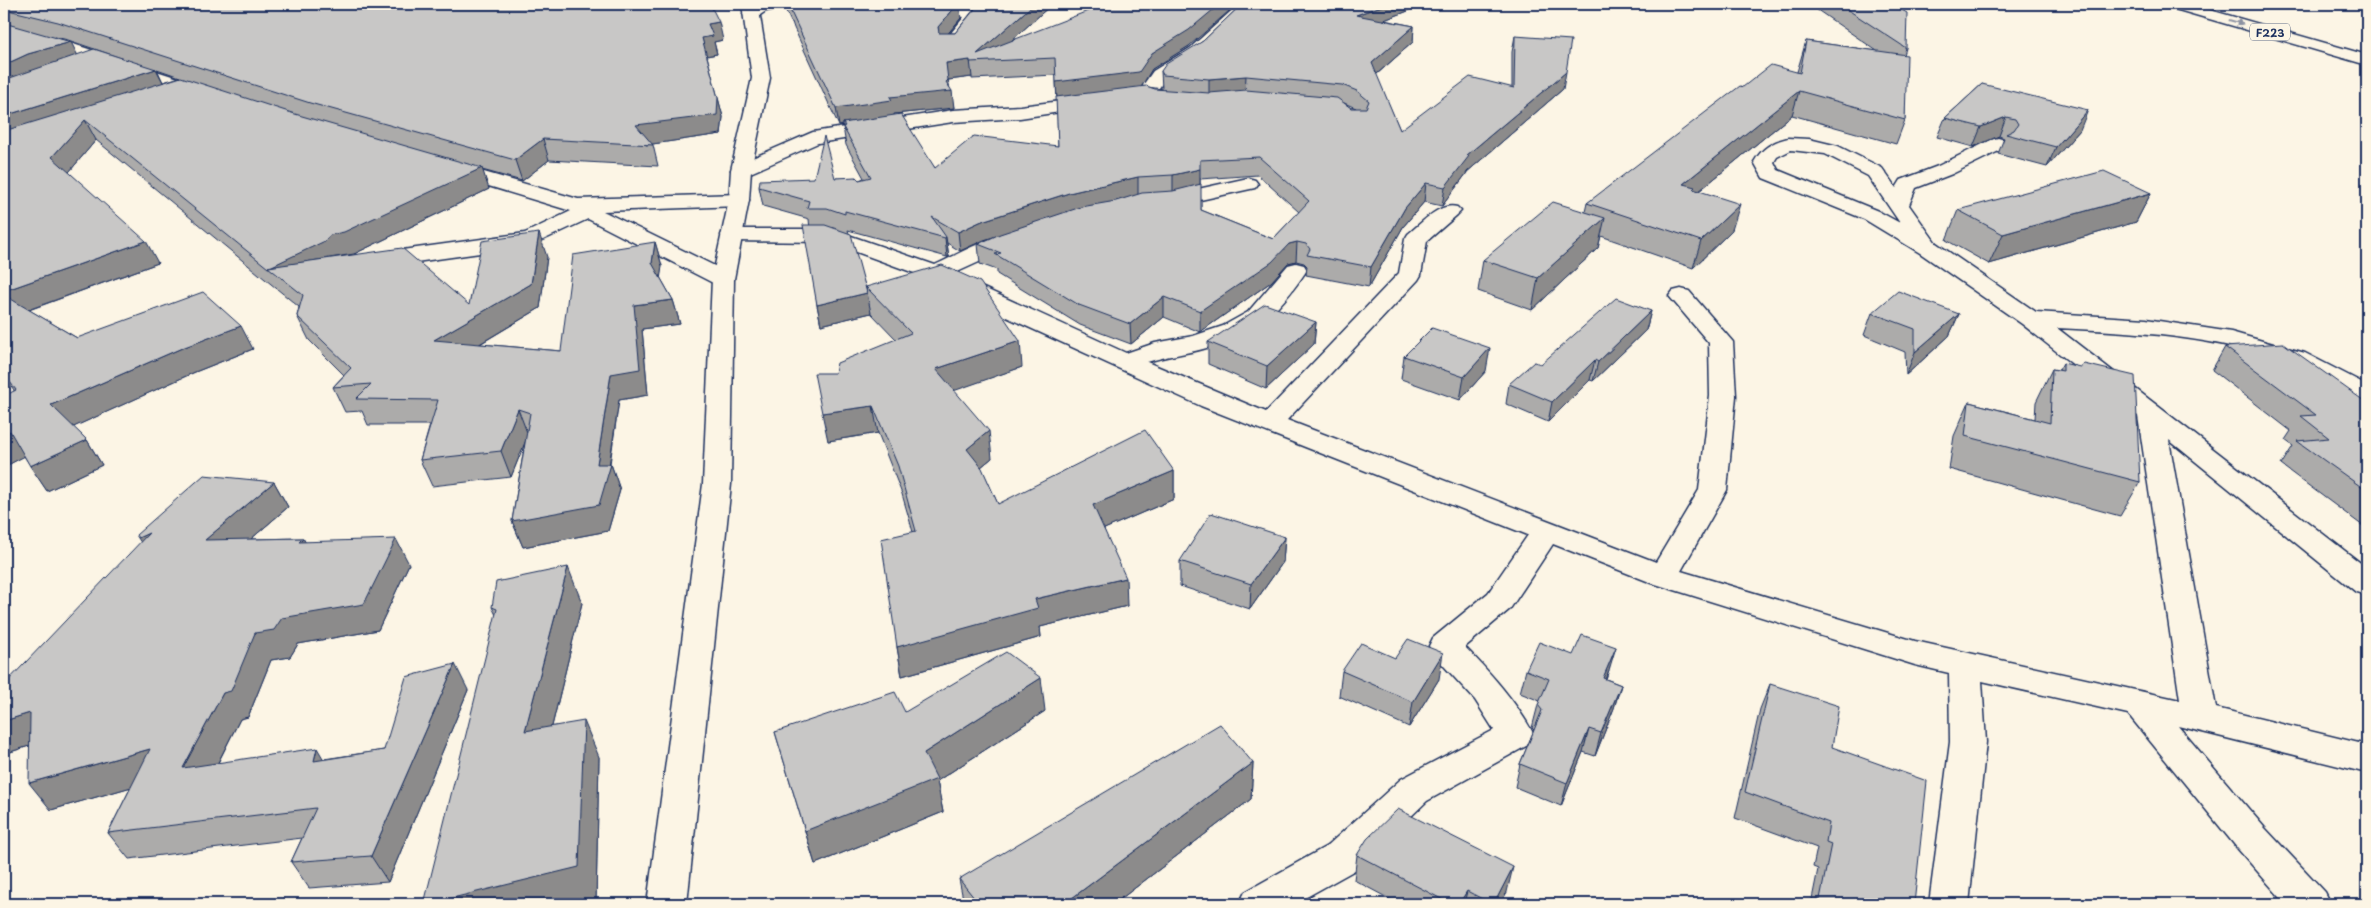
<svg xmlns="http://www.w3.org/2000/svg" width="2371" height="908" font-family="'Playpen Sans',sans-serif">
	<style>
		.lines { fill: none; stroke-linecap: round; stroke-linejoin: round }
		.street-casing { stroke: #1b2f5e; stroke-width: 3 }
		.secondary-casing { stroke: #1b2f5e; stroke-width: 3 }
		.primary-casing { stroke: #1b2f5e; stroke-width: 3 }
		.street { fill: #fcf5e5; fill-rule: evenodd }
		.secondary { fill: #fcf5e5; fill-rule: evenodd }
		.primary { fill: #fcf5e5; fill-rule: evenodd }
		.wall { fill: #acabaa; stroke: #1b2f5e; fill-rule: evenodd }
		.shaded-wall { fill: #8c8b8b; stroke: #1b2f5e }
		.building { fill: #c8c7c6; stroke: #1b2f5e }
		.oneway { fill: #8c92a2 }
		.labels { text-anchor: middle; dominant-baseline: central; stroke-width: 5; stroke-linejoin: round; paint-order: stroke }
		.shield { fill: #fcf5e5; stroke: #5e6a86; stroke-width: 1 }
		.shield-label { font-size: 11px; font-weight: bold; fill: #1b2f5e }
	</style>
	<rect width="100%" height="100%" fill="#fcf5e5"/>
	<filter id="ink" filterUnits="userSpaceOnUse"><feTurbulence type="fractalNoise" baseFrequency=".02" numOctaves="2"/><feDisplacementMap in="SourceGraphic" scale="10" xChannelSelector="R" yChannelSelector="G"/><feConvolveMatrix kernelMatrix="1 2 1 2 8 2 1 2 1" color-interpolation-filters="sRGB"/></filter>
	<g filter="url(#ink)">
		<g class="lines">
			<defs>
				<g id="street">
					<path d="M755 4H788L785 7 766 11 757 17H745L743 14Z"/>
					<path d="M914 4H945L981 11 983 14 960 42H948L946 39 964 17 917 7Z"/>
					<path d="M1239 4H1256L1202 56 1165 79 1159 88 1162 94 1184 97 1187 101 1184 105 1178 106 1149 103 1141 88 1153 71 1190 48Z"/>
					<path d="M4 26 67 42 209 88 212 92 209 96H197L55 50 4 36Z"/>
					<path d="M1094 97 1100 98 1103 102 1100 106 1020 118 953 122 818 143 748 174 741 176 734 174 731 170 734 166 813 132 953 110 1020 106Z"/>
					<path d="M1788 138 1809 139 1838 146 1882 168 1896 188 1901 180 1938 166 1991 140 1998 138 2005 140 2008 144 2005 148 1952 174 1916 188 1909 205 1936 243 2036 312 2146 319 2231 332 2305 353 2367 385V403L2358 400C2335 388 2311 373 2287 363 2214 335 2133 332 2057 328L2367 568V595L2356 592 2169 440 2216 708 2367 745V773L2178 726 2264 827 2325 892 2331 904H2286L2238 849 2128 714 1982 681 1986 742 1969 904H1929L1950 742 1949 673 1915 665 1652 583 1553 544 1510 609 1465 647C1491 674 1516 701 1534 735L1528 745 1427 801 1355 870 1294 904H1239L1245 892 1327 846 1401 779 1494 730 1475 700 1433 654 1429 646 1433 638 1488 593 1528 535 1201 406 1004 316 917 274 829 242 732 241 724 240 721 235 724 230 732 229H831L935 265C957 255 998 230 1022 236L1025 241 1022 246 1001 252 953 274 1126 353 1155 343 1193 336 1223 326 1248 312 1288 265 1296 263 1304 265 1307 270C1278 313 1255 335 1203 349 1184 354 1166 356 1147 362L1266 412 1399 273 1405 239 1408 234C1422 223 1439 202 1457 207L1461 211 1457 215 1427 241 1421 275 1418 280 1287 420 1656 562 1699 490 1710 396 1709 343 1669 296 1673 291 1681 289 1689 291 1733 342 1736 396 1727 490 1681 571 1915 641 2180 700 2138 416 2022 324 1920 253 1864 219 1763 178 1754 162C1762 148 1772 142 1788 138ZM1791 150 1825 154 1868 176 1900 223 1878 211 1778 170 1774 162 1777 157Z"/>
					<path d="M449 162 578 199 739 194 746 196 749 200 746 204 739 206 603 211 731 274 734 279 731 284 723 286 715 284 588 219 530 246 373 268 365 266 362 261 365 256 373 254 525 233 571 211 442 172 439 168 442 164Z"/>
					<path d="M1248 178 1255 180 1258 184 1255 188 1164 208 1157 206 1154 202 1157 198Z"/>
				</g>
				<path id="secondary" d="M742 4H758L770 78 751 170 749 200 734 279 731 484 687 904H647L703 484 712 279 729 200 731 170 752 78Z"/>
				<path id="primary" d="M2165 4H2189L2367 55V65L2168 7Z"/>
			</defs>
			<use href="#street" class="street-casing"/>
			<use href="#secondary" class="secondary-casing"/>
			<use href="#primary" class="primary-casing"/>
			<use href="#street" class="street"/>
			<use href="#secondary" class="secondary"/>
			<use href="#primary" class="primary"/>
		</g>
		<g class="wall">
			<path d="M4 4 723 40 714 42 717 54 707 56 723 117 721 134 652 144 653 145 658 166 549 160 522 181 482 170 489 189 354 254 469 305 547 257 540 308 480 344 561 351 655 242 662 266 660 277 673 300 680 324 642 329 648 395 619 400 610 464H611L620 490 608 531 523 547 512 521 525 442 511 477 432 486 420 460 430 425H368L362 411 345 412 333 387 344 375 309 340 297 316 299 307 96 140 69 172 158 263 29 310 77 338 253 349 195 372 73 427 87 440 102 465 47 491 24 456 4 467 14 390 4 376ZM55 37 68 40 130 61 78 55ZM157 69 180 77 163 82Z"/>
			<path d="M784 4H1052L1012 40 1189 46 1152 69 1141 86 1162 89 1161 71 1203 41 1242 4H1409L1408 11 1384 20 1414 26 1413 42 1376 75 1400 130 1512 87V52L1515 36 1563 89 1467 172 1466 174 1442 206 1424 202 1403 227 1369 287 1306 275 1307 266 1304 263 1296 261 1288 263 1271 282 1200 332 1164 317 1131 344 1080 325 997 274V270L980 264 978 244 991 238 984 240 960 251 947 243 949 257H947L848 230 867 293 866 287 1022 367 954 390 992 458 981 467 998 504 1174 471V499L1104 529 1127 606 1040 627 1041 637 902 676 897 647 913 532 902 494 878 433 828 441 835 373 896 339 871 313 821 325 817 305 809 219 763 206 759 187 835 178 859 180 864 178 846 145 843 127V125L839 126 794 28 792 22H791L785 9ZM959 5 975 8 955 33H948L961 18ZM1056 75 1058 146 935 168 894 115V114L954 108 948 80 972 77V79ZM1344 103 1356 108H1351ZM1258 175 1299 212 1273 239 1201 210 1200 179Z"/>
			<path d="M1813 4H1892L1906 48 1904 55 1905 120 1896 144 1792 115 1699 191 1732 230 1693 268 1601 236 1598 248 1532 310 1478 291 1483 260 1585 212 1587 203 1797 72 1806 41 1877 51 1813 7Z"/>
			<path d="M1982 84 2080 130 2047 167 1998 154 2004 138 1999 136 1973 147 1937 137 1945 118Z"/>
			<path d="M2151 193 2136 222 1989 264 1946 240 1958 210Z"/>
			<path d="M1651 311 1646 330 1593 381 1590 380 1548 422 1506 404 1509 384 1541 364Z"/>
			<path d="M1872 313 1959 314 1949 336 1906 375 1905 352 1864 335Z"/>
			<path d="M1316 322 1314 344 1266 389 1208 364V342Z"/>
			<path d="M2225 347 2367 403V529L2281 465 2293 446 2285 440 2291 431 2212 370Z"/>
			<path d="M1404 356 1486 371 1460 400 1401 379Z"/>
			<path d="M2063 363 2140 482 2120 516 1949 469 1954 436 1969 402 2035 419 2036 402 2052 369 2059 370Z"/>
			<path d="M274 482 288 507 251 539 303 538 305 542 409 564 378 630 298 644 290 657 271 660 248 717 240 719 218 763 324 759 384 750 468 690 388 882 309 888 291 862 302 838 129 859 108 833 131 787 51 810 29 746 4 754Z"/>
			<path d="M1285 537 1283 562 1250 609 1180 586V561Z"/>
			<path d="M582 603 552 726 599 757 596 903 496 615 492 607Z"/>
			<path d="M1526 670H1609L1606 679 1621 685 1614 708 1595 756 1583 752 1561 806 1515 787 1520 764 1534 730 1532 728 1538 705 1540 701 1520 693Z"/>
			<path d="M1342 671 1439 679 1409 727 1339 696Z"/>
			<path d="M1770 684 1832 747 1914 904H1811L1818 869 1813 867 1817 848 1735 818 1760 709Z"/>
			<path d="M1045 711 937 781 943 812 815 864 775 732 905 712Z"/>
			<path d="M1253 763 1251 799 1114 904H964L959 879Z"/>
			<path d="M1357 855 1507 892 1500 904H1399L1354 880Z"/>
		</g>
		<g class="shaded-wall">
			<path d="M958 4H959L961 18 940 43 938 27Z"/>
			<path d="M1034 4H1052L989 61 977 54Z"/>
			<path d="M1220 4H1237L1189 46 1152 69 1140 89 1057 100 1056 82 1152 53Z"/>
			<path d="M1387 4H1409L1408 11 1355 31 1356 15Z"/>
			<path d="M719 22 723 40 714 42 717 54 706 56 702 38 708 24Z"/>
			<path d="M1414 26 1413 42 1370 80 1372 63Z"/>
			<path d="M71 42 80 60 4 89V65L28 54Z"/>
			<path d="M970 60 972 77 948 80 950 91H952L954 108 894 114V117L843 123V125L839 126 836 108 890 97 946 82V63Z"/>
			<path d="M156 69 166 88 4 140V116Z"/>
			<path d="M1566 72 1563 89 1467 172 1466 174 1442 206 1445 187 1467 155Z"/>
			<path d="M1246 76 1245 93 1209 96V79Z"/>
			<path d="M1799 91 1792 115 1693 196 1683 184Z"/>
			<path d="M718 98 723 117 721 134 646 145 636 125Z"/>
			<path d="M2088 110 2080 130 2047 167 2056 147Z"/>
			<path d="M2006 117 1999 136 1973 147 1981 127Z"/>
			<path d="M85 120 96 140 64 178 52 157Z"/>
			<path d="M543 139 549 160 522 181 515 160Z"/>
			<path d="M482 168 489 189 354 254 269 268 330 235Z"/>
			<path d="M1200 169V188L1173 194V175Z"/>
			<path d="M1138 177V196L1070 212 984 240 960 251 958 232 982 221 1069 193Z"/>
			<path d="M1426 183 1424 202 1403 227 1369 287 1371 267 1405 208Z"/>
			<path d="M2151 193 2136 222 1989 264 2003 234Z"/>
			<path d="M1740 204 1732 230 1693 268 1701 241Z"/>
			<path d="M1605 218 1598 248 1532 310 1538 278Z"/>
			<path d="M539 233 547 257 540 308 444 365 434 340 531 284Z"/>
			<path d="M946 237 949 257H947L945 238Z"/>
			<path d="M146 241 158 263 14 315 4 299V291Z"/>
			<path d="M655 242 662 266 659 287 652 263Z"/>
			<path d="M1297 242 1296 261 1288 263 1271 282 1200 332V311L1289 244Z"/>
			<path d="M867 293 871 313 821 325 817 305Z"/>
			<path d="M1164 297V317L1131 344 1130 324Z"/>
			<path d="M673 300 680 324 642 329 648 395 619 400 608 473 611 464 620 490 608 531 523 547 512 521 597 464 611 374 634 305Z"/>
			<path d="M1651 311 1646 330 1593 381 1598 362Z"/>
			<path d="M1959 314 1949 336 1906 375 1915 352Z"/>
			<path d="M1316 322 1314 344 1266 389 1267 366Z"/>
			<path d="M241 326 253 349 195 372 67 430 51 405 182 348Z"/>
			<path d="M1020 341 1022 367 939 396 936 369Z"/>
			<path d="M1490 348 1486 371 1460 400 1464 377Z"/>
			<path d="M1595 360 1590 380 1548 422 1552 402Z"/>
			<path d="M873 406 878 433 828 441 822 413Z"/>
			<path d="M518 409 528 435 511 477 501 451Z"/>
			<path d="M10 431 27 455 4 467V434Z"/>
			<path d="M989 431 992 458 970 476 967 449Z"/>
			<path d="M87 440 102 465 47 491 30 466Z"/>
			<path d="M1174 471V499L1095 533 1093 505Z"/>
			<path d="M274 482 288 507 221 565 205 540Z"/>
			<path d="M149 533 154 563 138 538Z"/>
			<path d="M1285 537 1283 562 1250 609 1251 584Z"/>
			<path d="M303 538 317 563 299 542Z"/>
			<path d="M396 539 409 564 378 630 298 644 290 657 271 660 248 717 240 719 202 794 183 768 255 633 282 618Z"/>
			<path d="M568 567 582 603 542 767 525 731Z"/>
			<path d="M1126 578 1127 606 1040 627 1041 637 902 676 897 647 1035 599Z"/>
			<path d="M1616 647 1609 670 1596 701 1603 678Z"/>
			<path d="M1443 653 1439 679 1409 727 1413 702Z"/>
			<path d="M455 664 468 690 388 882 371 856Z"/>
			<path d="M1041 678 1045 711 937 781 943 812 815 864 805 831 924 753Z"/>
			<path d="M1621 685 1614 708 1595 756 1601 733Z"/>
			<path d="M30 713 51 739 4 754V721Z"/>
			<path d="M584 721 599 757 596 903 590 904H428Z"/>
			<path d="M1589 729 1583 752 1561 806 1567 783Z"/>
			<path d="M317 748 333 775 314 761Z"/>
			<path d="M150 749 170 776 51 810 29 783Z"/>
			<path d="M1253 763 1251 799 1114 904H1064Z"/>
			<path d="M1513 867 1507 892 1500 904H1494Z"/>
			<path d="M1467 891 1464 904H1459Z"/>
		</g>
		<g class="building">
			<path d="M4 4H710L719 22 708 24 713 36 702 38 718 98 717 115 636 125 653 145 543 139 515 160 310 103 58 22 4 9Z"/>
			<path d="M787 4H958L938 27 939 33H955L979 4H1034L977 54 1106 4H1220L1189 30 1152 53 1139 72 1056 82 1055 58 970 62V60L946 63 948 80 946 82 952 91 890 97 892 100 836 108 791 12V6H788Z"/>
			<path d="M1242 4H1387L1356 15 1414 26 1372 63 1400 130 1470 77 1514 88 1515 36 1571 40 1566 72 1467 155 1469 156 1445 187 1426 183 1405 208 1371 267 1307 255 1310 249 1306 244 1297 242 1289 244 1272 262 1200 311 1164 297 1130 324 1079 305 995 254 1001 253 978 244 1000 234 1081 207 1116 201 1142 193 1173 191 1201 184V210L1273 239 1309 201 1259 157 1200 160V169L1173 175 1138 177 1069 193 982 221 958 232 932 217 946 237 945 238 845 211V214L827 208H807L809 201 759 187 760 180 814 178 824 136 835 178 856 177 859 180 871 177 843 127 845 126 843 123 901 114 935 168 974 136 1058 146 1056 97 1146 86 1155 89 1209 93 1246 90 1337 98 1351 108H1366L1369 101 1357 91 1342 85 1246 76 1209 79 1163 75 1161 71 1166 64 1203 41Z"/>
			<path d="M1839 4H1892L1907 13 1906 48Z"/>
			<path d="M4 23 71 42 28 54 4 65Z"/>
			<path d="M1806 41 1907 55 1905 120 1799 91 1683 184 1695 187 1693 189 1740 204 1701 241 1587 203 1740 86 1743 87 1771 65 1800 73Z"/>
			<path d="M94 49 156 69 4 116V80Z"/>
			<path d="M181 77 295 114 482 168 344 232 330 235 325 241 272 266 268 267 269 268H268L85 120 52 157 146 241 4 291V131Z"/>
			<path d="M1982 84 2088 110 2056 147 2006 134 2014 130 2018 124 2015 119 2006 117 1981 127 1945 118Z"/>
			<path d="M2104 171 2151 193 2003 234 1958 210Z"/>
			<path d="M1553 202 1605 218 1538 278 1483 260Z"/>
			<path d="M803 225H825L851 234 867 293 817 305Z"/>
			<path d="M539 233 531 284 434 340 561 351 573 255 655 242 652 263 673 300 634 305 640 369 611 374 597 464H611L599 505 512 521 530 413 518 409 501 451 420 460 438 400 356 399 371 384 333 387 351 368 297 316 303 295 268 267 402 248 469 305 482 241Z"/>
			<path d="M942 265 980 282 1020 341 936 369 989 431 967 449 982 468 998 504 1145 430 1174 471 1093 505 1126 578 1035 599 1038 608 897 647 881 539 916 531 898 466 873 406 822 413 814 373H835L837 363 911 333 866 287Z"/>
			<path d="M1898 291 1959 314 1915 352V329L1872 313Z"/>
			<path d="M203 292 241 326 182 348 51 405 87 440 30 466 10 431 4 434V396L16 390 4 374V295L77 338Z"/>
			<path d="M1616 298 1651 311 1598 362 1595 360 1552 402 1509 384 1534 362 1541 364Z"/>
			<path d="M1265 304 1316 322 1267 366 1208 342Z"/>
			<path d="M1432 328 1490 348 1464 377 1404 356Z"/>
			<path d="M2283 343 2367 403V491L2297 441 2329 438 2301 416 2316 415 2225 347Z"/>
			<path d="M2063 363 2080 367 2084 364 2135 376 2140 482 1965 436 1969 402 2050 423 2052 369 2063 371Z"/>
			<path d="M204 475 274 482 205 540 303 538 299 542 396 539 364 604 282 618 274 630 255 633 231 691 223 693 183 768 317 748 314 761 384 750 406 677 455 664 371 856 291 862 316 808 108 833 150 749 29 783 30 713 4 721V685L149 533 138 538 136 535Z"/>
			<path d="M1211 513 1285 537 1251 584 1180 561Z"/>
			<path d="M568 567 525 731 584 721 579 867 428 904H424L497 609 492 607 496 582Z"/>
			<path d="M1582 635 1616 647 1603 678 1621 685 1601 733 1589 729 1567 783 1520 764 1541 713 1542 710 1538 705 1549 679 1526 670 1539 642 1573 655Z"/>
			<path d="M1408 639 1443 653 1413 702 1342 671 1361 643 1395 658Z"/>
			<path d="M1006 652 1041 678 924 753 937 779 805 831 775 732 895 692 905 712Z"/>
			<path d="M1770 684 1839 706 1832 747 1927 781 1914 904H1819L1831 844 1826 842 1829 823 1745 792Z"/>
			<path d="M1220 724 1253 763 1064 904H979L959 879Z"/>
			<path d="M1398 809 1513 867 1494 904H1492L1467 891 1459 904H1451L1357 855 1367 839Z"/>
			<path d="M126 900 129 904H119Z"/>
		</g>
		<defs><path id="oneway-solid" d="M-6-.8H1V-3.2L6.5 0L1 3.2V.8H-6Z" transform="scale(1.25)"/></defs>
		<use class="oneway" href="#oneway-solid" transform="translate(2236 22) rotate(16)"/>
	</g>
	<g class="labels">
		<rect class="shield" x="2250" y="23.5" width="40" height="17" rx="4"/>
		<g class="shield-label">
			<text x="2270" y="32">F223</text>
		</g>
	</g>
	<rect width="2371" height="908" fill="none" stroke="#fcf5e5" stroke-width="20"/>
	<rect x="10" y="10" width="2351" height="888" fill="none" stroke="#1b2f5e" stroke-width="2" filter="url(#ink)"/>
</svg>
